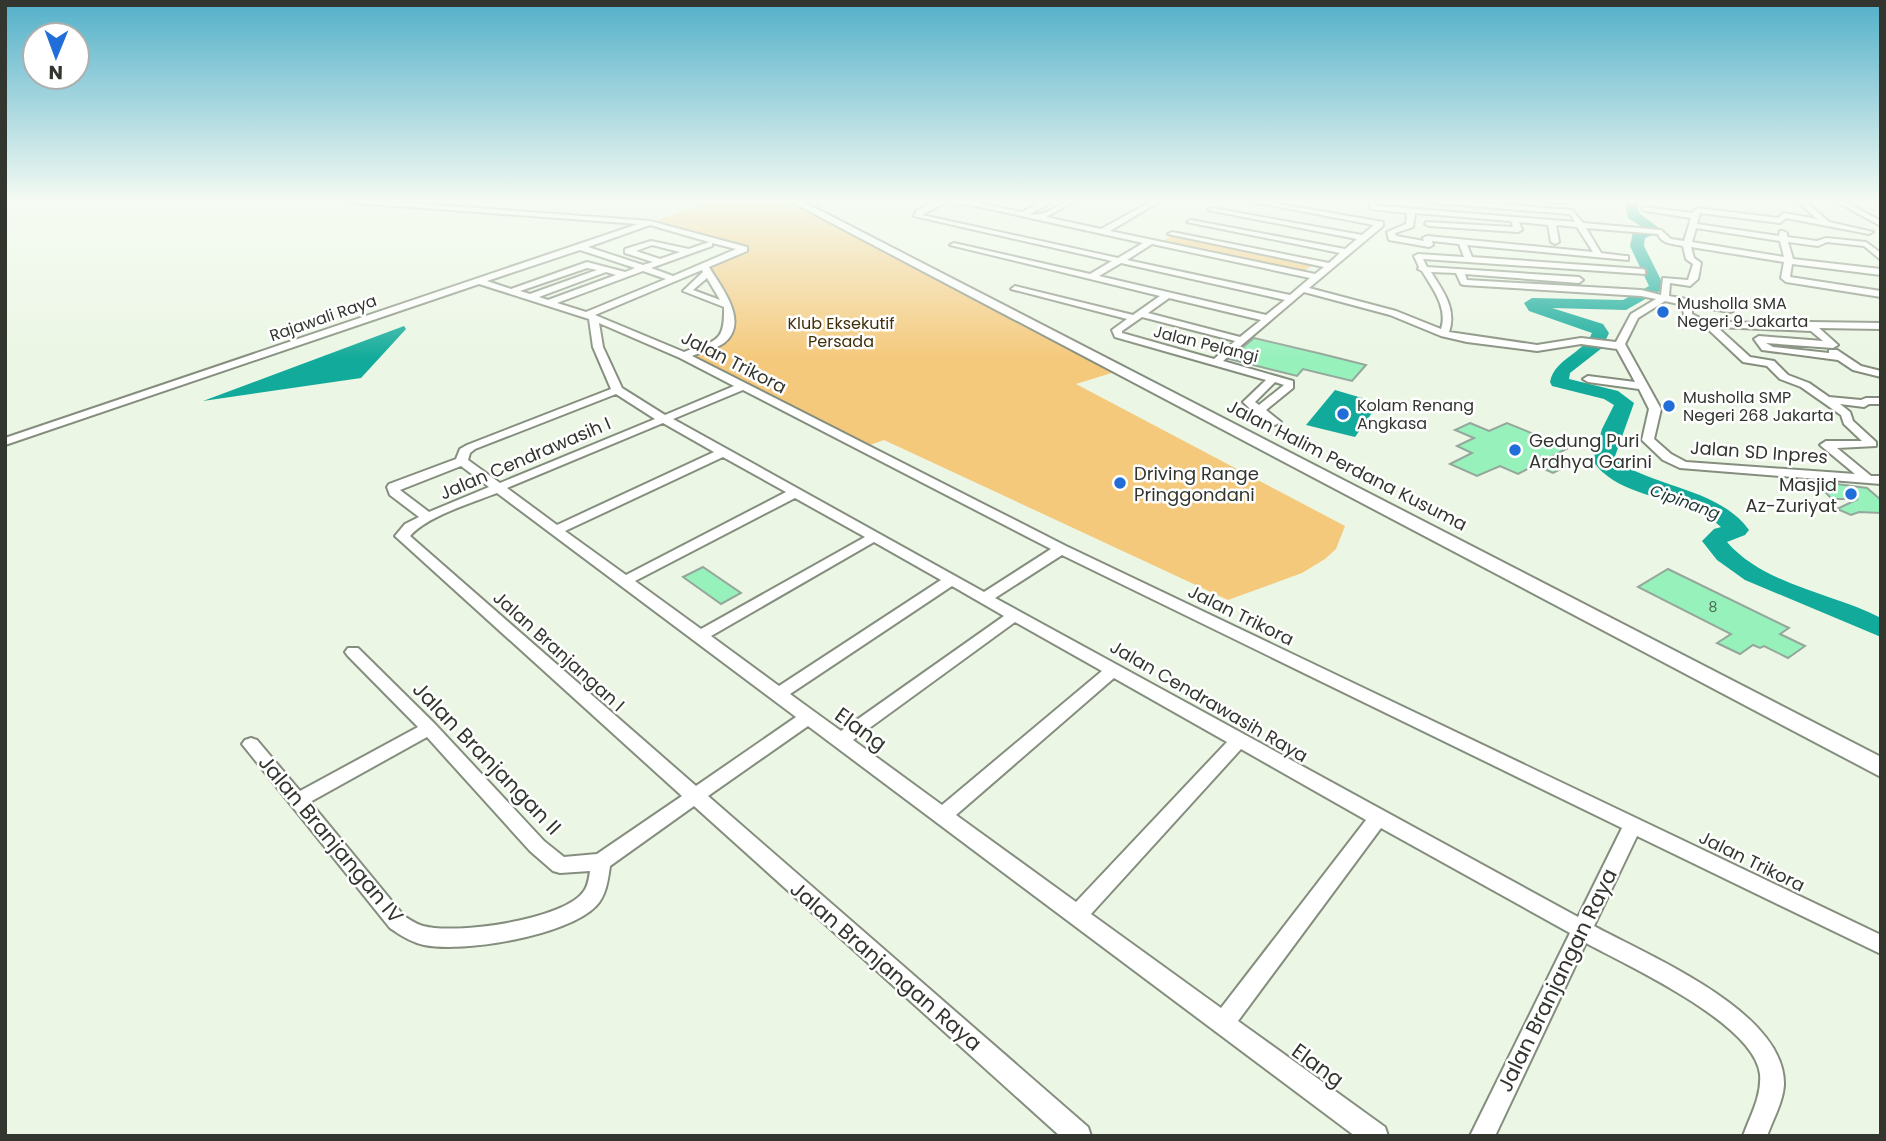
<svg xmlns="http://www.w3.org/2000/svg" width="1886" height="1141" font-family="Poppins,sans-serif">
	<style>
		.green { fill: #f5c97b }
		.water { fill: #12aa9a }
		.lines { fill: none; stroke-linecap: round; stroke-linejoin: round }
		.river { fill: #12aa9a; fill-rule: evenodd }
		.building { fill: #96f1bb; stroke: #95a79c; stroke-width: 2 }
		.street-casing { stroke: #858e7e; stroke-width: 4 }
		.secondary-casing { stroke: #858e7e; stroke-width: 4 }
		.street { fill: #fff; fill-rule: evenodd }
		.secondary { fill: #fff; fill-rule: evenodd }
		.poi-dot { fill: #226ed9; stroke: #fff; stroke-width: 2.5 }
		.labels { text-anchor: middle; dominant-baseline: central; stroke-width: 5; stroke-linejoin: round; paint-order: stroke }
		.number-label { font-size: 14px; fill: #4b6552 }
		.far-poi-label { font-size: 16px; fill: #32362f; stroke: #fff; text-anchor: start }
		.far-street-label { font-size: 16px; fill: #32362f; stroke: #fff }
		.far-park-label { font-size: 16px; fill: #412f08; stroke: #fff }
		.far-water-label { font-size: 16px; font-style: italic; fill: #1f3632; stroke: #fff }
		.street-label { font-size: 18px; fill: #32362f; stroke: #fff }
		.poi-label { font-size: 18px; fill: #32362f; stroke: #fff; text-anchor: start }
		.near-street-label { font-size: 21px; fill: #32362f; stroke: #fff }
	</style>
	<rect width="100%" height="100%" fill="#ebf6e4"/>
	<g class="green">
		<path d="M740 200H793L1118 371 1076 384 1345 526 1336 549 1325 559 1302 573 1228 600 884 440 861 448 684 356 724 338 731 315 705 267 743 251 650 223 707 202Z"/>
		<path d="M1171 236 1312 265 1304 272 1161 242Z"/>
	</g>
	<g class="water">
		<path d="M404 326 406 329 361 378 203 401Z"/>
		<path d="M1335 390 1379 403 1355 437 1306 425Z"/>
	</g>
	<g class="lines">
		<path class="river" d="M1624 200H1636L1639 213 1663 231 1645 238 1644 246 1665 288 1626 310 1552 308 1603 324 1609 333 1602 348 1570 373 1569 379 1618 391 1634 403 1614 459C1654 488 1719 488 1749 530L1745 535 1727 542C1764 585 1832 593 1881 618V637L1745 580 1717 560 1702 541 1714 529 1721 527C1686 494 1621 502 1593 461L1602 429 1614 405 1604 399 1552 386 1550 382C1555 358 1583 354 1592 333L1529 311 1524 303 1532 298 1623 300 1649 286 1630 246 1633 232 1645 229 1628 218Z"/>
	</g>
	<g class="building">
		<path d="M1254 338 1322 354 1366 365 1352 381 1303 369 1297 376 1229 359Z"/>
		<path d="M1470 423 1489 431 1507 423 1568 448 1551 457 1569 465 1553 473 1535 465 1518 474 1500 466 1477 476 1450 464 1472 453 1457 446 1474 438 1455 430Z"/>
		<path d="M1814 481 1867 488 1881 500V513L1859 512 1851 515 1837 509 1858 499H1832Z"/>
		<path d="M703 567 741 593 721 604 683 577Z"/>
		<path d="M1668 569 1789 628 1780 634 1805 646 1788 658 1764 646 1760 648 1753 645 1740 654 1717 643 1731 634 1638 587Z"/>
	</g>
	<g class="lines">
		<defs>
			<g id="street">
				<path d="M340 200H367L650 221 747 247V251L709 267C721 287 750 322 724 343 716 349 701 352 692 356L1066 546 1881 935V954L1637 836 1594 926C1649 956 1786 1012 1784 1085 1783 1102 1773 1119 1767 1136H1743C1750 1116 1762 1096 1760 1074 1754 1023 1628 966 1586 943L1495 1136H1470L1570 933 1381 828 1238 1021 1385 1127 1388 1136H1355L808 726 708 796 1088 1127 1091 1136H1060L694 806 610 866C608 880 606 896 596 906 567 936 463 953 424 945 411 942 400 935 390 928L242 744 245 740 251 738 257 740 300 791 418 727 348 656 345 652 348 648H358L435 724 544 841 564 857 597 854 682 796 395 536 405 524 419 517 390 495 387 487 389 484 456 459 460 449 467 445 611 389 593 347 589 319 479 284 5 445V438L638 224 343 202ZM650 225 709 242 689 249 651 241 625 249V253L653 262 643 265 588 247ZM712 243 736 249 673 276 651 268 712 246ZM652 245 680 252 660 259 636 251ZM580 250 635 268 625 272 587 262 511 289 487 281ZM587 268 597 270 530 294 520 291ZM702 270 703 272 683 291 724 307C725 344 715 340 684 352L595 315ZM643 271 666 279 586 312 557 303ZM606 272 616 275 548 300 539 297ZM707 278 720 300 693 290ZM599 323 680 358 734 386 665 415 622 388 603 347ZM743 390 1051 549 984 592 673 419ZM616 394 655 419 500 483 468 460 470 453 475 449ZM663 423 714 452 557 525 507 488ZM723 457 786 492 626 575 565 531ZM461 466 489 487 429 512 400 490ZM497 493 796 717 696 786 410 536C427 516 472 503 497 493ZM795 498 865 537 701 629 635 581ZM874 542 941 580 779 686 711 636ZM1062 555 1622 828 1578 917 995 598ZM952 586 1004 616 841 731 790 694ZM1015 622 1102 671 942 805 853 740ZM1114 678 1227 742 1076 902 956 815ZM427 737 530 851 553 871 560 873 590 871C589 878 588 886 584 891 565 920 455 935 423 926 416 924 410 920 404 916L310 802ZM1241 749 1366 820 1221 1008 1091 914Z"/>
				<path d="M941 200H950L922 215 1118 258 1143 243 958 202 962 200 1022 212 1047 200H1055L1030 214C1047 218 1060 200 1077 200L1046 217 1101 229 1154 200H1162L1110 231 1315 274 1324 267 1168 234 1172 232 1329 263 1340 253 1187 222 1191 220 1345 249 1357 239 1208 210 1212 208 1362 235 1374 225 1242 200H1256L1383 222V226L1309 288 1396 311 1441 329C1448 308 1433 289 1422 271L1418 269 1419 267 1414 256 1418 254 1464 257 1459 244 1432 241 1433 245 1429 247 1389 240 1387 232 1406 224 1407 213 1371 209 1368 200H1374L1377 205 1380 206 1575 222 1570 214 1423 202 1419 200H1446L1572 210 1583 223 1661 230 1671 239 1684 241 1691 218 1646 211 1642 209 1643 207 1692 213 1697 208 1778 218 1784 213 1817 219 1796 200H1804L1829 222 1873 232 1869 234 1786 218 1780 223 1700 213 1697 224 1779 236 1780 231H1783L1787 233V237L1817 241 1826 238 1866 242 1881 253V260L1864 246 1827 242 1818 246 1788 242 1793 259 1881 269V275L1792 264 1790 277 1881 291V297L1786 282 1781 278 1784 262 1691 247 1694 258 1701 263 1698 279 1690 286 1670 283 1669 296 1725 306 1731 301 1736 304 1733 311 1730 312 1692 306V314L1706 321 1805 325 1810 322 1881 323V329L1819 328 1838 345 1833 348 1766 343 1773 347 1829 353V350H1837L1861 366 1881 371V377L1853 370 1838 360 1762 350 1754 339 1759 336 1823 341 1811 331 1717 327 1750 357 1774 361 1788 375 1809 383 1829 397 1861 400 1866 398H1881V404H1869L1864 407 1840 404 1850 412 1853 421 1876 442V446L1837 448 1871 476H1881V484L1680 468 1663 460 1642 440 1649 409 1639 389 1588 382 1583 379 1588 376 1635 382 1617 349 1581 344 1537 351 1467 342 1441 336 1390 315 1304 292 1223 361 1293 381V388L1266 410 1281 422 1275 425C1263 421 1252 411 1243 402L1266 380 1115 337 1112 330 1127 319 1011 289 1015 286 1133 315 1160 296 950 245 954 243 1090 274 1112 261 914 216 917 210ZM1415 213 1511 221 1513 227 1426 222 1425 224 1429 226 1518 232 1522 230 1519 222 1548 225 1551 242 1555 244 1559 242 1556 225 1577 227 1593 252 1427 236 1423 238 1424 241 1396 236 1395 233 1413 227ZM1586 228 1658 234C1661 244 1674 244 1683 246L1686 259 1693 264 1688 280 1663 278 1661 295 1641 290 1467 280 1465 274 1579 283 1583 280 1579 277 1427 267 1423 259 1645 274V270L1642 269 1472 257 1467 245 1628 260V256H1625L1601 253ZM1696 228 1780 241 1784 257 1692 242ZM1152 244 1310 278 1290 295 1127 260ZM1121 263 1285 300 1266 315 1099 276ZM1431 272 1456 273 1461 284 1464 285 1641 296 1656 299 1631 314 1616 342 1581 338 1537 345 1449 332C1457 309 1443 291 1431 272ZM1169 298 1261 320 1240 337 1148 313ZM1665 301 1683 305 1684 317 1709 330 1743 362 1767 366 1780 379 1801 387 1841 415 1844 424 1862 441H1826L1820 445 1855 474 1686 462 1671 454 1654 439 1661 409 1625 344 1638 318ZM1142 317 1235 341 1214 359 1122 333V331ZM1275 382 1284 385 1259 405 1255 402Z"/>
				<path d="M1543 200H1569C1563 204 1549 204 1543 200Z"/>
				<path d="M1833 200H1842L1881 221V226Z"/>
			</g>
			<g id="secondary">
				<path d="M788 200H800L1881 757V777Z"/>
				<path d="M943 200H973L962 205Z"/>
			</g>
		</defs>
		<use href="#street" class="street-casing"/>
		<use href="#secondary" class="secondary-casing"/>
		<use href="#street" class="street"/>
		<use href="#secondary" class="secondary"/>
	</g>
	<linearGradient id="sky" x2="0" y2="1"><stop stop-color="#52b0c9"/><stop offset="0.56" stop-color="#f6fbf3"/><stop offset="1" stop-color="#f6fbf3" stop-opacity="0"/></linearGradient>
	<rect width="1886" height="359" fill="url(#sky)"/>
	<g class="poi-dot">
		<circle cx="1663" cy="312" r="7"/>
		<circle cx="1669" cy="406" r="7"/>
		<circle cx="1343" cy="414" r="7"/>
		<circle cx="1515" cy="450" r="7"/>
		<circle cx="1120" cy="483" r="7"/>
		<circle cx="1851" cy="494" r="7"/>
	</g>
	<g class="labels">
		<g class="number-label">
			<text x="1713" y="607">8</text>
		</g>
		<g class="far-poi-label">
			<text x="1677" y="303">Musholla SMA<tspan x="1677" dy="18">Negeri 9 Jakarta</tspan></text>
			<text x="1683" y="397">Musholla SMP<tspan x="1683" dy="18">Negeri 268 Jakarta</tspan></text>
			<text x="1357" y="405">Kolam Renang<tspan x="1357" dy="18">Angkasa</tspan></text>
		</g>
		<g class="far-street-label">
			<text transform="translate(323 318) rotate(-19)">Rajawali Raya</text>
			<text transform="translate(1206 344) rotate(14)">Jalan Pelangi</text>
		</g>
		<g class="far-park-label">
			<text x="841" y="323">Klub Eksekutif<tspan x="841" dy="18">Persada</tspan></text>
		</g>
		<g class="far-water-label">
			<text transform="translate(1685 502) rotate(20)">Cipinang</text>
		</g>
		<g class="street-label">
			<text transform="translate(734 362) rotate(27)">Jalan Trikora</text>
			<text transform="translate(1759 452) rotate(4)">Jalan SD Inpres</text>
			<text transform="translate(525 458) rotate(-23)">Jalan Cendrawasih I</text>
			<text transform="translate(1347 465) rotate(27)">Jalan Halim Perdana Kusuma</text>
			<text transform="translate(1241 615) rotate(26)">Jalan Trikora</text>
			<text transform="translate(559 651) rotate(42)">Jalan Branjangan I</text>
			<text transform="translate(1209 701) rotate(30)">Jalan Cendrawasih Raya</text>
			<text transform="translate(1752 861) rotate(26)">Jalan Trikora</text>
		</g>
		<g class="poi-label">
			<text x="1529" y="440">Gedung Puri<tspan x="1529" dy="21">Ardhya Garini</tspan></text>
			<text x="1134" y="473">Driving Range<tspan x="1134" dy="21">Pringgondani</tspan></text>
			<text x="1837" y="484" text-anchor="end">Masjid<tspan x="1837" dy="21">Az-Zuriyat</tspan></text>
		</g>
		<g class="near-street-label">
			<text transform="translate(861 729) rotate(36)">Elang</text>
			<text transform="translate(487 758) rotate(46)">Jalan Branjangan II</text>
			<text transform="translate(331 839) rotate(50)">Jalan Branjangan IV</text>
			<text transform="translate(886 966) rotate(41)">Jalan Branjangan Raya</text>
			<text transform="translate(1557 980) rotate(-64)">Jalan Branjangan Raya</text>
			<text transform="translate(1318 1065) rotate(36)">Elang</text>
		</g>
	</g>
	<rect width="1886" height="1141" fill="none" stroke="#32362f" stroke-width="14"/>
	<g transform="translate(56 56) rotate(181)"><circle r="33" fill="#ffffff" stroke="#adafac" stroke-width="2"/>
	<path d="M0-5L12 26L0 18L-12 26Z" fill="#226ed9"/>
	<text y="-10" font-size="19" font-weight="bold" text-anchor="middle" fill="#32362f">N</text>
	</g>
</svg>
